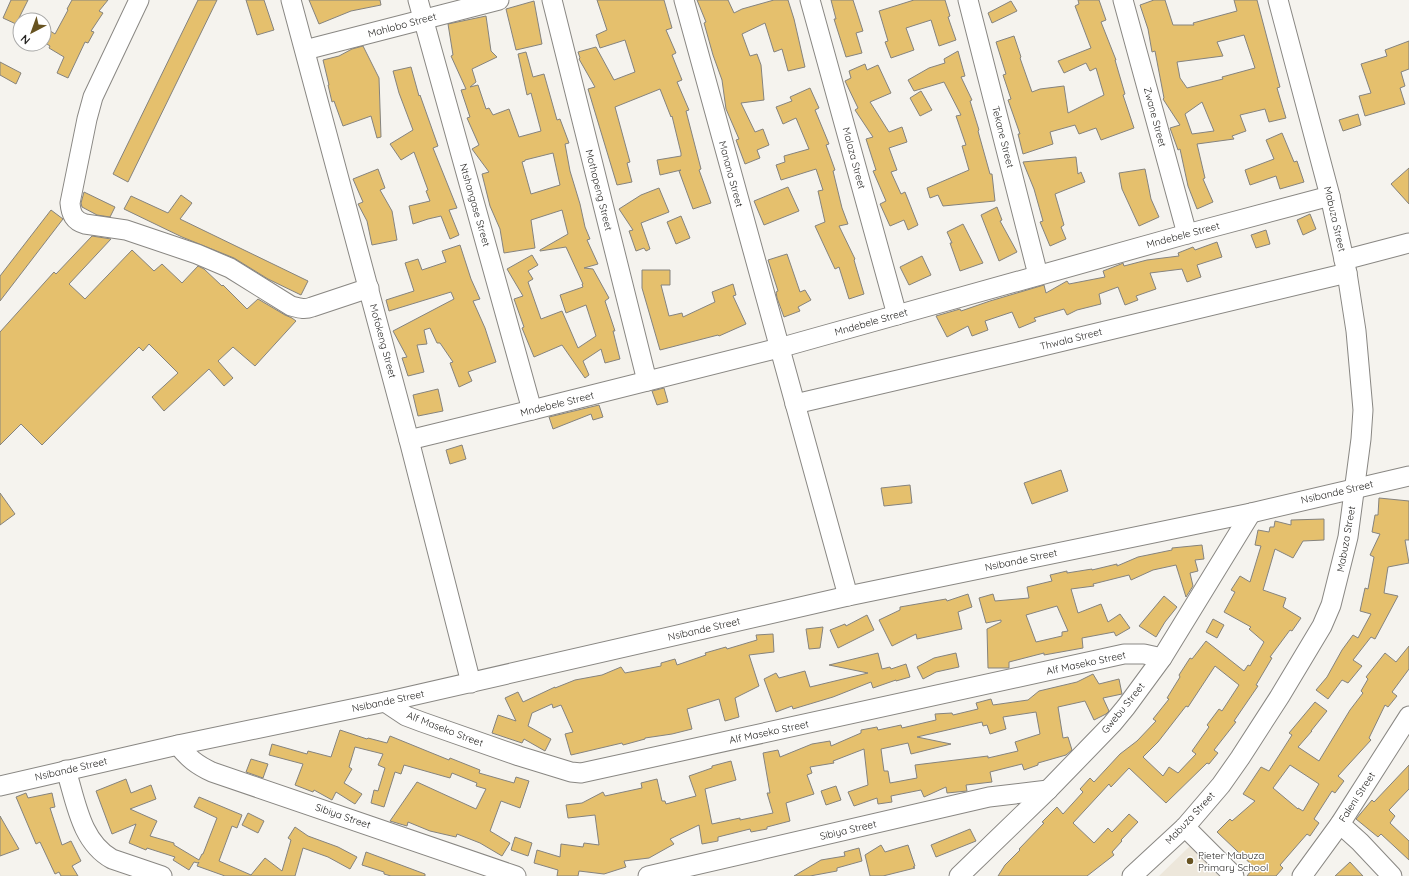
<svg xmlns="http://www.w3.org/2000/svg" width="1409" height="876" font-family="Quicksand,sans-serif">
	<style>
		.built { fill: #ede7db }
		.building { fill: #e5c06d; stroke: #85837e; fill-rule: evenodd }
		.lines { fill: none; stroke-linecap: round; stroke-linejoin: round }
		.minor-casing { stroke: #898783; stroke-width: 21 }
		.minor { stroke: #fff; stroke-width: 19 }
		.poi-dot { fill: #675321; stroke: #fff; stroke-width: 1.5 }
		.labels { text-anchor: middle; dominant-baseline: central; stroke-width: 3; stroke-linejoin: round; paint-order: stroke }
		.street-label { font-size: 10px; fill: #282725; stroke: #fff }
		.poi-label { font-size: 10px; fill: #282725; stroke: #fff; text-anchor: start }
	</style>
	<rect width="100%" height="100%" fill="#f5f3ee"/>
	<path class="built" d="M1190 846 1219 876H1159Z"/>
	<g class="building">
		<path d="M11 0H28L16 24 3 18Z"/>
		<path d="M72 0H108L99 11 103 13 91 31 94 32 88 43 85 42 68 78 57 73 64 57 49 48 50 46 44 42V27L55 34 68 10 67 9Z"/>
		<path d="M198 0H217L128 182 113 174Z"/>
		<path d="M246 0H264L274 30 257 35Z"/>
		<path d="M309 0H380L381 5 351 11 319 24Z"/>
		<path d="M597 0H664L672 28 666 30 676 53 672 55 682 80 677 82 689 110 686 111 701 169 699 170 711 203 693 209 679 171 681 170 660 175 657 160 681 156V153L672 116 671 117 660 89 615 107 630 162 627 163 632 182 617 185 588 89 595 87 579 59 580 58 578 52 596 47 614 80 635 72 625 40 600 48 596 35 607 30Z"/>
		<path d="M697 0H728L734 13 742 9 774 0H788L794 19 805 67 788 71 782 49 774 52 765 23 742 34 750 56 757 54 761 65 764 100 741 103 755 132 763 129 769 145 757 150 760 158 745 164 736 140 739 139 726 109 722 80 713 55 704 23 706 22Z"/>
		<path d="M831 0H853L863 31 856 33 862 53 846 57 834 19H836Z"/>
		<path d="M914 0H945L950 16 948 17 956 40 939 46 931 20 906 28 914 50 891 58 885 42 888 41 879 11Z"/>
		<path d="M1078 0H1099L1106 20 1101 22 1116 60H1115L1125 94 1123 95 1134 128 1101 140 1096 128 1079 134 1075 125 1050 132 1053 144 1023 154 1018 134H1020L1008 100 1011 99 1003 75 1006 74 996 42 1014 36 1021 57 1020 58 1032 92 1040 89 1064 86 1068 113 1104 95 1096 68 1090 71 1086 63 1064 73 1058 61 1091 48 1075 6 1079 4Z"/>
		<path d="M1154 0H1165L1173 25H1194L1193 23 1237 11 1234 0H1257L1280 87 1277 88 1286 118 1269 122 1265 109 1240 115 1246 131 1232 136 1234 139 1197 144 1205 178 1203 179 1213 202 1197 209 1188 186 1180 149 1178 150 1170 128 1180 125 1163 99 1164 98 1155 51 1152 52 1148 29 1140 5ZM1244 35 1255 68 1222 77 1223 79 1187 88 1180 78 1177 62 1223 56 1217 42ZM1202 102 1214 131 1192 134 1185 114Z"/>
		<path d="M534 1 542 44 516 50 506 9Z"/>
		<path d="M1011 1 1017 11 992 23 988 13Z"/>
		<path d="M486 16 491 51 497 57 472 69 476 82 470 87 478 85 486 109 489 108 493 115 509 109 519 137 541 131 531 93 527 95 518 54 526 52 533 77 544 74 557 120 560 119 569 143 565 144 570 171 580 204 585 227 590 239 587 240 598 264 584 268 593 269 609 298 605 301 615 331H613L620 359 605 363 601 349 583 361 589 375 585 378 562 345 534 357 522 328 524 327 514 299 523 296 507 269 532 255 538 265 528 271 533 279 528 282 541 319 562 311 578 348 596 336 586 305 566 313 560 295 583 287 582 284H583L566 247 540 251V250L568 234 562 210 531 220 535 248 504 253 500 229 490 206 482 174 489 172 472 149 479 145 467 118 470 117 461 90 466 89 451 56 453 55 448 24ZM553 153 560 185 531 194 522 162 525 161V160Z"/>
		<path d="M1409 41V69L1401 72 1405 86 1400 88 1405 104 1365 116 1359 96 1371 93 1361 64 1387 56 1385 50Z"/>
		<path d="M363 46 379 78 381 137 377 138 371 116 343 126 334 101 332 102 328 85H329L323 60 339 56 352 49Z"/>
		<path d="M958 51 965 76 961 77 972 100 970 101 979 130 978 131 990 174H992L995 201 943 206 938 195 930 198 927 188 969 170 962 146 966 145 956 116 961 115 944 82 914 91 908 80 929 68 945 63 944 59Z"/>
		<path d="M0 62 21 73 16 84 0 75Z"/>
		<path d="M865 64 867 70 878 65 891 93 870 102 889 132 902 127 907 142 889 148 897 170 891 172 901 194 905 192 918 225 908 230 904 220 890 226 880 204 886 201 873 171 876 170 866 139 873 137 855 110 858 108 845 81 851 78 849 71Z"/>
		<path d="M411 67 419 96 420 95 438 146 433 148 457 208 449 210 459 235 450 239 441 216 428 219 413 224 409 206 430 201 426 191 428 190 414 152 401 160 390 144 413 130 399 93 393 71Z"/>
		<path d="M810 88 819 108 815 110 829 144 826 145 835 170 833 171 842 208 848 224 839 226 855 259 854 260 864 294 849 299 839 267 835 269 815 226 825 222 818 191 823 190 816 169 781 180 776 165 785 162 784 156 809 149 796 118 783 124 776 107 792 101 790 97Z"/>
		<path d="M921 91 932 110 920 116 910 98Z"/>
		<path d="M1358 114 1361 125 1343 131 1339 120Z"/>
		<path d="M1282 133 1294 162 1297 161 1304 182 1280 189 1276 176 1250 185 1245 170 1274 159 1266 140Z"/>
		<path d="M1076 157 1078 174 1081 172 1085 182 1055 194 1064 225 1061 227 1066 239 1050 246 1040 222 1043 221 1034 189 1023 162Z"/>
		<path d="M1409 168V204L1391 184Z"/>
		<path d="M378 169 385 188 380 190 392 211 397 240 372 245 367 221 358 204 363 202 353 179Z"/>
		<path d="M1145 169 1151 199 1159 217 1139 226 1122 189 1119 173Z"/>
		<path d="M788 187 799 211 764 225 754 201Z"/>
		<path d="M659 188 669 212 641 223 650 249 646 251 644 248 636 251 629 231 633 230 619 209 641 195Z"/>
		<path d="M84 192 115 207 110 217 97 215 82 207 81 203Z"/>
		<path d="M181 195 192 203 180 219 308 281 301 295 268 279 234 258 182 237 124 209 131 196 168 213Z"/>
		<path d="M997 207 1002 220 1000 221 1017 252 999 261 981 215Z"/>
		<path d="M51 210 63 219 0 301V276Z"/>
		<path d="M1310 214 1316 229 1303 235 1297 220Z"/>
		<path d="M681 216 690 238 676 244 667 222Z"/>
		<path d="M963 224 983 263 960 271 950 243H952L947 232Z"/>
		<path d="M1266 230 1270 244 1256 248 1251 235Z"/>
		<path d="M92 236 111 239 69 284 85 299 132 250 154 271 162 264 182 283 198 266 204 269 222 286 223 285 247 309 258 299 285 315 292 318 296 321 255 366 233 347 218 361 233 378 224 386 209 369 164 411 152 397 178 373 149 344 143 351 139 347 42 445 21 424 0 445V332L54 272 56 274Z"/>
		<path d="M1217 242 1222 257 1197 265 1201 277 1187 282 1182 269 1150 273 1156 289 1136 296 1138 300 1125 305 1118 287 1099 294 1101 304 1077 310 1067 315 1064 309 1034 318 1036 321 1019 328 1012 312 985 321 988 330 972 336 968 326 947 337 936 316 960 309 961 311 990 301 1044 285 1046 293 1067 281 1069 284 1105 277 1103 271 1121 264 1123 263 1124 266 1147 260 1179 256 1178 253 1193 247 1195 250Z"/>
		<path d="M460 245 471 279 480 299 473 301 485 328 496 362 468 372 472 381 459 387 450 363 453 362 440 343H437L430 328 424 330 427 344 417 345 424 372 408 376 402 358 407 357 393 331 454 299 451 292 389 311 386 300 414 291 405 263 418 259 422 270 446 262 442 251Z"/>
		<path d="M787 254 800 292 805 290 811 300 798 307 800 311 784 317 777 298 776 292 778 291 768 260Z"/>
		<path d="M922 256 931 275 909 285 900 267Z"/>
		<path d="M642 270H670V285H661L669 316 682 313 683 317 715 302 712 292 733 284 736 295 733 296 746 324 719 336 718 335 660 350 642 288Z"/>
		<path d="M664 388 668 402 657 405 652 391Z"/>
		<path d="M438 389 443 411 418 416 413 395Z"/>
		<path d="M599 405 603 417 593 420 591 414 553 429 549 417Z"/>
		<path d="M462 445 466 459 450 464 446 450Z"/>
		<path d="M1061 470 1068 491 1032 504 1024 483Z"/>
		<path d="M910 485 912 503 884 506 881 488Z"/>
		<path d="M0 493 15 514 0 525Z"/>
		<path d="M1379 498 1409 501V540H1405L1409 563 1388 567 1384 593 1398 596 1375 639 1371 637 1353 660 1362 666 1348 683 1342 680 1328 699 1316 690 1327 677 1342 650 1353 635 1358 638 1371 614 1360 611 1365 588 1368 589 1374 557 1370 555 1380 534 1372 532 1375 515H1378Z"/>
		<path d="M1324 519V540L1303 541 1293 558 1275 549 1263 590 1286 598 1283 607 1301 618 1292 631 1290 630 1270 657 1272 658 1256 685 1258 686 1234 721 1236 722 1214 750 1218 753 1209 764 1207 763 1166 803 1129 768 1111 787 1109 784 1073 823 1094 843 1108 828 1112 832 1129 814 1138 822 1121 840 1122 841 1112 852 1114 855 1087 876H998L1005 865 1020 850 1019 849 1044 823 1042 822 1057 807 1063 814 1083 792 1080 789 1090 778 1094 782 1120 754 1137 741 1156 721 1153 719 1169 699 1167 698 1180 677 1179 675 1190 658 1192 659 1206 641 1244 671 1248 665 1250 666 1264 642 1249 629 1251 627 1224 612 1235 592 1231 590 1240 576 1250 582 1261 546 1255 545 1258 530 1269 532 1270 527H1274L1275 521 1291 525V520ZM1215 666 1239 685 1222 711 1219 709 1207 725 1209 727 1192 751 1196 754 1178 773 1169 767 1163 776 1143 757 1158 742 1186 706 1188 707Z"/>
		<path d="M1202 545 1204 559 1195 560 1198 571 1190 573 1193 586 1186 597 1176 565 1153 570 1131 580 1129 575 1093 584 1094 586 1071 589 1078 613 1101 604 1108 622 1120 614 1130 628 1116 636 1114 632 1082 638 1083 648 1044 655V653L1009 662V668H988L987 629 1001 622V620L986 623 979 598 993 594 995 601 1029 598 1027 587 1052 581 1050 575 1067 571V573L1092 569V570L1117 564V566L1138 557 1172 550V548ZM1057 606 1068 631 1062 632V636L1036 642 1026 615Z"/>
		<path d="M968 594 972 607 958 612 962 629 917 639 916 634 892 646 879 620 900 610V607L946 599 947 601Z"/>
		<path d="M1164 596 1177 607 1165 622 1156 637 1139 626Z"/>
		<path d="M867 615 874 630 838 648 830 630 845 624 846 626Z"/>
		<path d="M1213 619 1224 625 1217 638 1206 632Z"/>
		<path d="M823 627 820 648 809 649 806 629Z"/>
		<path d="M773 634 774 652 749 655 759 686 735 698 739 717 725 721 719 699 687 709 692 729 672 734 645 738V739L623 745 622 743 571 755 565 734 573 732 561 705 553 708 552 704 532 713 528 726 551 739 545 751 524 739 522 743 492 733 498 715 516 721 505 698 518 692 523 702 555 687V688L575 680 602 675 621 667 625 673 661 666V663L675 659 677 665 706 655 705 653 726 647 727 649 757 640 756 635Z"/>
		<path d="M1409 646V669L1392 692 1397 696 1388 707 1385 705 1369 738 1371 740 1338 776 1344 781 1335 793 1332 791 1314 819 1319 823 1310 836 1307 834 1280 865 1283 868 1276 876H1247L1254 867 1217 832 1230 819 1232 821 1255 801 1243 794 1261 767 1269 771 1292 735 1289 733 1315 702 1327 711 1311 731H1312L1298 747 1319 761 1350 710 1363 693 1361 691 1368 679 1366 677 1385 653 1396 662ZM1290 765 1319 784 1303 811 1298 808V809L1273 788Z"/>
		<path d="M878 653 882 669 890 667 891 669 906 664 910 677 896 681V680L873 688 871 682 833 697 793 709 792 706 776 712 764 679 776 673 779 678 805 671 810 687 868 673 829 665Z"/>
		<path d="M956 653 959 667 936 672 923 679 917 667 934 658Z"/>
		<path d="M1093 674 1099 684 1119 679 1122 694 1103 698 1109 711 1106 714 1094 720 1085 701 1058 707 1063 738 1068 737 1072 750 1066 755 1038 763V765L1024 770 1022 764 990 772 992 782 966 785 967 791 947 793 946 787 924 797 921 790 891 796 892 802 878 804 877 798 854 806 848 792 868 785 864 749 833 761 834 763 810 767 812 773 807 775 814 794 786 803 790 821 767 827V829L751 832 750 829 718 837V841L702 844 699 825 670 839 674 844 649 858 624 861 626 867 604 874 579 871 578 876H557L558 870 534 863 537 850 560 857 561 844 583 847 584 843 599 845 595 815 568 818 566 805 582 803 603 792 605 796 642 788 641 783 657 779 662 801H665L666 804 696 796 689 776 712 768V766L731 761 736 780 705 789 712 824 740 818V820L773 813 767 793H770L763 753 778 750 780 757 812 744 830 741 831 746 861 733V730L877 727 878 730 901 725 902 728 936 720 935 714 952 713 953 715 978 709 976 703 991 699 993 705 1028 700 1039 691 1077 682ZM1036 712 1040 734 1015 742 1018 751 988 758V756L915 765 917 778 890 783 888 771H884L881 749 908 743 911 754 951 744 917 737 982 722 983 726 987 725 990 734 1006 729 1003 717Z"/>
		<path d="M340 730 367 739 368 738 387 743 390 736 449 760 450 758 480 770 479 773 514 783 516 777 529 781 520 808 501 801 490 831 510 843 502 856 480 843 457 834 456 837 430 831 408 822 407 826 390 821 417 782 476 809 486 789 476 786 477 783 452 773 450 778 404 765 401 774 395 772 384 807 371 803 374 790 378 791 385 768 378 765 383 754 355 747 349 767 352 769 344 783 362 794 355 804 336 792 332 800 314 790 313 792 295 785 303 764 269 755 272 744 307 754 308 751 331 757Z"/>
		<path d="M251 759 268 764 263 778 246 772Z"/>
		<path d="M1409 765V789L1389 810 1395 816 1390 823 1409 841V860L1381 834 1378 837 1356 819 1372 800 1374 802Z"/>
		<path d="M126 779 131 793 151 785 156 799 130 809 157 821 150 836 174 843V845L199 860 202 854H203L217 818 194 807 199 797 242 815 237 828 232 826 219 861 251 875 265 858 282 871 291 840 288 838 295 827 308 836 338 847 357 857 350 869 328 857 303 848 295 876H225L197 866 199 862 198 863 194 862 189 870 173 860 175 857 147 848 146 850 129 843 136 824 112 834 96 791Z"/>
		<path d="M836 786 841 800 826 805 821 791Z"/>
		<path d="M26 793 28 798 52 793 55 807 50 808 62 845 71 841 81 861 72 866 78 876H61L59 872 55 874 40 842 36 844 16 797Z"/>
		<path d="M248 813 264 821 258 833 242 825Z"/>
		<path d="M0 816 19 849 0 856Z"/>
		<path d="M970 829 976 841 936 857 931 845Z"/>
		<path d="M515 837 532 843 528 856 511 850Z"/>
		<path d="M881 845 885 852 908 845 915 866 913 867 915 868 883 876H870L865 855Z"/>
		<path d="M859 848 862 861 837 868V871L810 876H794L821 860 845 856 844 852Z"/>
		<path d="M366 852 425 874V876H391L384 874V872L362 865Z"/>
		<path d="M1350 862 1363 876H1335Z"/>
	</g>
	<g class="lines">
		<defs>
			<g id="minor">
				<path d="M139 0 93 97 87 119 70 203C71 214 74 221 85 224L126 230 197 254 230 268 291 306C299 308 304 310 312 307L369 288"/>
				<path d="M291 0 409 440 471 683"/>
				<path d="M418 0 532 410"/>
				<path d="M552 0 647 381"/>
				<path d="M684 0 848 596"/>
				<path d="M810 0 897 315"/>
				<path d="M968 0 1038 275"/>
				<path d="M1123 0 1187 234"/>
				<path d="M305 50 499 0"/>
				<path d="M1344 260 1409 243"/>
				<path d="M795 404 1022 351 1347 273"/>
				<path d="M409 440 532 410 779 348 1187 234 1330 196"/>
				<path d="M385 702 406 716 422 722 519 756 571 772 581 773 1124 654H1144L1162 658"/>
				<path d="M178 745C188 758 197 765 212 772L516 876"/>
				<path d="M66 770C76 802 81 842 112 859L162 876"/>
				<path d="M0 786 178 745 385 702 848 596 1251 513 1409 476"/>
				<path d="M1340 824 1360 842 1392 876"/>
				<path d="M1185 827 1234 876"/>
				<path d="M648 876 989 797 1048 790"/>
				<path d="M959 876 1048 790 1112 724 1126 707 1162 658 1251 513"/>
				<path d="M1132 876 1185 827 1221 785 1240 758 1280 696 1322 626 1331 605 1348 537 1361 439 1363 410 1356 331 1347 273 1330 196 1278 0"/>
				<path d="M1302 876 1340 824 1409 716"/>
			</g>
		</defs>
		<use href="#minor" class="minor-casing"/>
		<use href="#minor" class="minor"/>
	</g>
	<circle class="poi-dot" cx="1190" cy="861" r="4"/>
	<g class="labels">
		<g class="street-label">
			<text transform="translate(402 25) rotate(-15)">Mahlobo Street</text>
			<text transform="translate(1155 117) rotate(75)">Zwane Street</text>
			<text transform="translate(1003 137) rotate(76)">Tekane Street</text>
			<text transform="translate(854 158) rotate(75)">Malaza Street</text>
			<text transform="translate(731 174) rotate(75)">Manana Street</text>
			<text transform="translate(599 190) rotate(76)">Mothopeng Street</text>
			<text transform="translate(475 205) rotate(74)">Ntshangase Street</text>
			<text transform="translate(1335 219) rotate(77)">Mabuza Street</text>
			<text transform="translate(1183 235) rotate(-15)">Mndebele Street</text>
			<text transform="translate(871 322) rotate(-16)">Mndebele Street</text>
			<text transform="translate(1071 339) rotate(-14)">Thwala Street</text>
			<text transform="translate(383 341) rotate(75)">Mofokeng Street</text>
			<text transform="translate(557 404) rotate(-14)">Mndebele Street</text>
			<text transform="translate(1337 492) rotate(-13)">Nsibande Street</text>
			<text transform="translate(1346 539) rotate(-80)">Mabuza Street</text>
			<text transform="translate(1021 560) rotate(-12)">Nsibande Street</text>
			<text transform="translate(704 629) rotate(-13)">Nsibande Street</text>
			<text transform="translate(1086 663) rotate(-12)">Alf Maseko Street</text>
			<text transform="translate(388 701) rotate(-12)">Nsibande Street</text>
			<text transform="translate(1123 708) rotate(-51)">Gwebu Street</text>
			<text transform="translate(445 729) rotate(21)">Alf Maseko Street</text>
			<text transform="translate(769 732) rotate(-12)">Alf Maseko Street</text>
			<text transform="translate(71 769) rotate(-13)">Nsibande Street</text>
			<text transform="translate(1357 797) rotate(-57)">Faleni Street</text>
			<text transform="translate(343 816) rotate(19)">Sibiya Street</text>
			<text transform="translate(1190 818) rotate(-47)">Mabuza Street</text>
			<text transform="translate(848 830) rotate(-13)">Sibiya Street</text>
		</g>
		<g class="poi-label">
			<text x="1198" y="855">Pieter Mabuza<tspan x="1198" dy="12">Primary School</tspan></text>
		</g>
	</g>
	<g transform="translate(32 32) rotate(221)"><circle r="19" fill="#ffffff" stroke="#a9a9a8"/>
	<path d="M0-3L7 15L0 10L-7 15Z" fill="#675321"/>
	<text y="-6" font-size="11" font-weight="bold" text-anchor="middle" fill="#282725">N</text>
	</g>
</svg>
